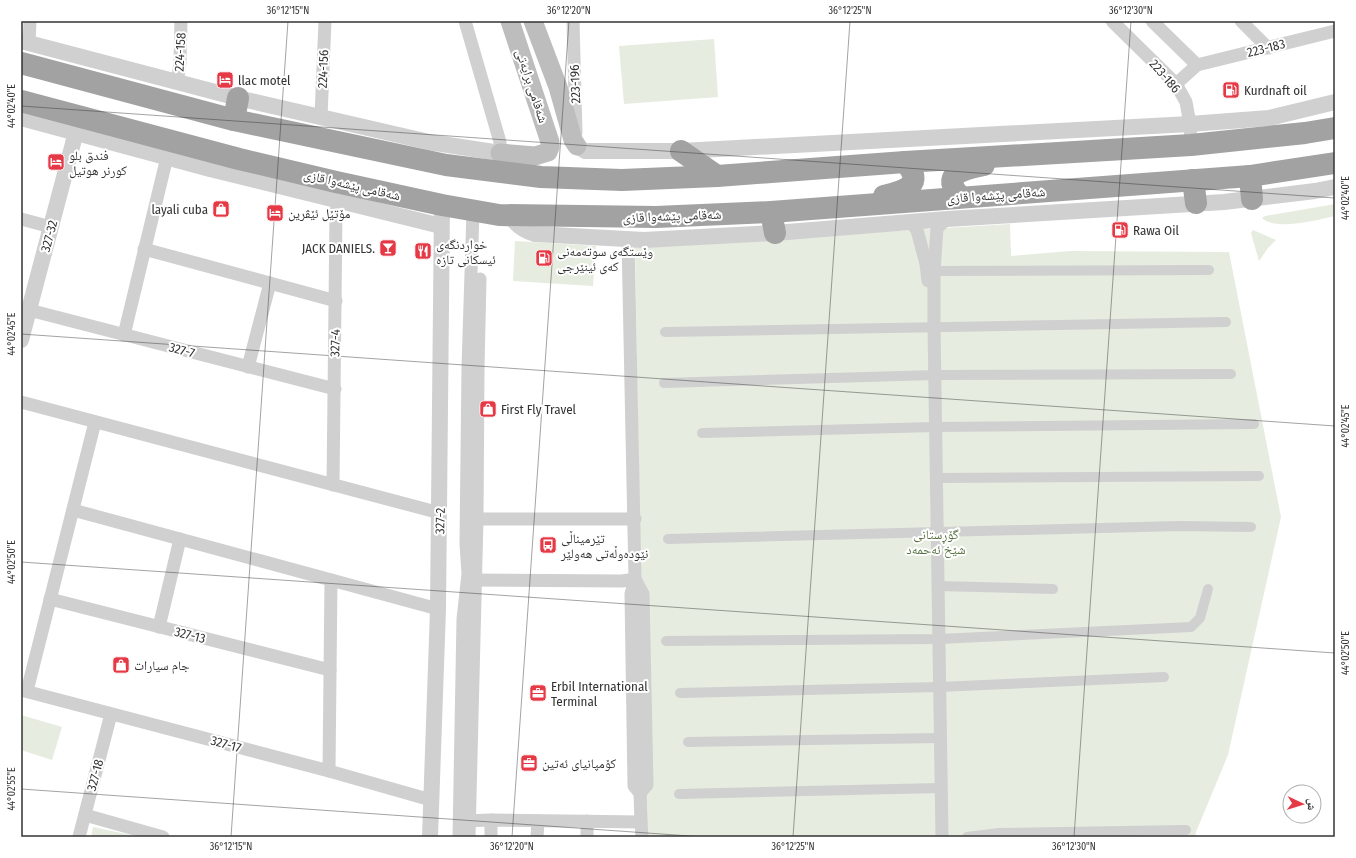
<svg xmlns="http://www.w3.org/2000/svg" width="1356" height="858" font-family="'Fira Sans Condensed','Noto Naskh Arabic',sans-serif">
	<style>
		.green { fill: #e6ecdf }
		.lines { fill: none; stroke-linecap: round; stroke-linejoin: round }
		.pedestrian { stroke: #d0d0d0; stroke-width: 10 }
		.minor { stroke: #d0d0d0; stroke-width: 13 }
		.tertiary { stroke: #d0d0d0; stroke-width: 16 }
		.secondary { stroke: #bdbdbd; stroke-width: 19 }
		.trunk { stroke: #a2a2a2; stroke-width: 22 }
		.ticks { fill: none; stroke: #333; stroke-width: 1; stroke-opacity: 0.45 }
		.labels { text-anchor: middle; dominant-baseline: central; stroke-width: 4; stroke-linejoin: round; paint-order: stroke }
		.street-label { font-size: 13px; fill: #333; stroke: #fff }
		.poi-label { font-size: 13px; fill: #333; stroke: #fff; text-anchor: start }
		.park-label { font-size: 13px; fill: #56703f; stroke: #fff }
		.neatline { fill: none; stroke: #333; stroke-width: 1.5 }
		.ticks-label { font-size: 10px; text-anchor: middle; fill: #333 }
	</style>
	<rect width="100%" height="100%" fill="#fff"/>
	<g class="green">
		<path d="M714 39 718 97 624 104 619 46Z"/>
		<path d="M1335 204V216C1318 220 1275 231 1262 218L1265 216Z"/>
		<path d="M1010 224 1011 256 1070 251 1229 252 1281 517 1228 755 1196 832 1195 837H645L635 247Z"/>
		<path d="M1253 230 1276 240 1268 248 1259 261 1251 233Z"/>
		<path d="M515 241 596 246 593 286 513 281Z"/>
		<path d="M21 715 62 727 52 760 21 750Z"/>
		<path d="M93 827 131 835V837H91Z"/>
	</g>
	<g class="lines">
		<g class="pedestrian">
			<path d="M934 271 1209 270"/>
			<path d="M665 332 1226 322"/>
			<path d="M664 383 935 375 1231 374"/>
			<path d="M702 433 935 427 1254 424"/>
			<path d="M936 478 1259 476"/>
			<path d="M668 539 1179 526 1251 527"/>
			<path d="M938 586 1053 589"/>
			<path d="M666 641 939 639 1191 627 1200 618 1208 589"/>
			<path d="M680 693 939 687 1164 677"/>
			<path d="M688 742 940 738"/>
			<path d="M679 794 941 788"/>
			<path d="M967 837 999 833 1186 830"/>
		</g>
		<g class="minor">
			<path d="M465 21 500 142V153"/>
			<path d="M573 21 576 133"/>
			<path d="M1112 21 1176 84 1186 102 1190 124 1191 145"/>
			<path d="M1152 21 1197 65"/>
			<path d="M1241 21 1268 48"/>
			<path d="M29 43 30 21"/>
			<path d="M177 83 180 63 181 21"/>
			<path d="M1176 84 1197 65 1335 31"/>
			<path d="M321 117 325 21"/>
			<path d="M21 219 51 227"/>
			<path d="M911 222 917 230 926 264 928 281"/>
			<path d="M144 249 336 301"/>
			<path d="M29 310 335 389"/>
			<path d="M124 335 167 157"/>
			<path d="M248 367 270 283"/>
			<path d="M21 402 440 513"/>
			<path d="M333 485 336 213 338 201"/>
			<path d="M73 510 438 609"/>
			<path d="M469 519H635"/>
			<path d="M635 579 643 594 647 785 640 793 634 786 631 594Z"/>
			<path d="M468 580 622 581 635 579 628 240"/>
			<path d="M50 599 330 670"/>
			<path d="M159 627 180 539"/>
			<path d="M21 690 329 771 431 800"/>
			<path d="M27 691 95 422"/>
			<path d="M329 771 331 580"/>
			<path d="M640 793 641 822"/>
			<path d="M85 815 163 837"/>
			<path d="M462 821 491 820 641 822 642 837"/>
			<path d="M79 837 111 714"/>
			<path d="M459 837 463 619 468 574 466 544 468 367 473 211"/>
			<path d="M469 837 477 519 478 368 480 279"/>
			<path d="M491 837V820"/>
			<path d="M537 837 538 821"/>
			<path d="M587 837V821"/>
			<path d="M942 837 934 326V271L937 228 947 219"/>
		</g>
		<g class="tertiary">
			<path d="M21 41 238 98 429 142 500 153"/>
			<path d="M21 118 210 169 441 226"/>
			<path d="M577 146 585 151H681L1190 124 1269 118 1335 102"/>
			<path d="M509 215C516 225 524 231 535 234L644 240 775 233 947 219 1224 202 1315 191 1335 187"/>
			<path d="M21 340 76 132"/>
			<path d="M430 837 438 609 442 205"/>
		</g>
		<g class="secondary">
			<path d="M533 21 558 87 573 140 577 146"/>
			<path d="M500 153 535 156 548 152 550 147V142L510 21"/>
		</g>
		<g class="trunk">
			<path d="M21 63 234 120 446 165 541 177 622 180 717 176 905 162 1191 145 1305 133 1335 128"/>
			<path d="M21 101 239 159 336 182 442 205 499 215 656 217 771 212 1250 176 1335 163"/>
			<path d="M234 120 238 98"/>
			<path d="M681 151 717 176"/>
			<path d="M1250 176 1252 199"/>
			<path d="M1193 180 1196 203"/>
			<path d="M884 196C904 191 926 185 905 162"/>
			<path d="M961 197C938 174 965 169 984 165"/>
			<path d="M771 212 775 233"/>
		</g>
	</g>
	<path class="ticks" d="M21 106 1335 198M21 334 1335 426M21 562 1335 653M21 789 704 837M231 837 288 21M512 837 569 21M793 837 850 21M1074 837 1131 21"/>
	<defs>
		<symbol id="hotel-square" viewBox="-11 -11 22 22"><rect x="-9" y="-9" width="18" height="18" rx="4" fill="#e63946" stroke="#fff"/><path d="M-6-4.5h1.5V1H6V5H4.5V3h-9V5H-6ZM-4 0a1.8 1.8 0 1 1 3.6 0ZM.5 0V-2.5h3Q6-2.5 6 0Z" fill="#fff"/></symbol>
		<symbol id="fuel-square" viewBox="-11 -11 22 22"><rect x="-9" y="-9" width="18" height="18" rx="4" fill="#e63946" stroke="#fff"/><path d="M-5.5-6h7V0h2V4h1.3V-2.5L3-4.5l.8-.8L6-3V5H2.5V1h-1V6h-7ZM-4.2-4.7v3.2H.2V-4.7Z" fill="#fff"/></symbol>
		<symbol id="shop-square" viewBox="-11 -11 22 22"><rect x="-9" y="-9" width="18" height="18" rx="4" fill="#e63946" stroke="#fff"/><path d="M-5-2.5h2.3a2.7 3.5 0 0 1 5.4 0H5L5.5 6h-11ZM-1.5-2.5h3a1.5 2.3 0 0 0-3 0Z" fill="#fff"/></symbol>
		<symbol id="bar-square" viewBox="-11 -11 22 22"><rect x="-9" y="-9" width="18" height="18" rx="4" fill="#e63946" stroke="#fff"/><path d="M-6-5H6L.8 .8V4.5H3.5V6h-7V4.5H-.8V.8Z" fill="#fff"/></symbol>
		<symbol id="restaurant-square" viewBox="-11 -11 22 22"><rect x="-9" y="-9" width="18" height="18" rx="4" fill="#e63946" stroke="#fff"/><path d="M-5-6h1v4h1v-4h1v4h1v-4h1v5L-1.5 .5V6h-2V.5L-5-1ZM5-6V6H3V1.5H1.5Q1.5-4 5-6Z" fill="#fff"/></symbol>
		<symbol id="bus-square" viewBox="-11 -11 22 22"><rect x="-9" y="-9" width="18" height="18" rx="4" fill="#e63946" stroke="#fff"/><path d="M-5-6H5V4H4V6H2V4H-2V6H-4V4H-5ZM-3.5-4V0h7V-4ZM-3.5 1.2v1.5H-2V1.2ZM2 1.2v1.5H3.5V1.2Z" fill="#fff"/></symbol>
		<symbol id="office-square" viewBox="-11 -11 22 22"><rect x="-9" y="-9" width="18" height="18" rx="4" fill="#e63946" stroke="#fff"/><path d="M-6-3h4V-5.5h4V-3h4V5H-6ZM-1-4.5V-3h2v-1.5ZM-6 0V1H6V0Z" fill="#fff"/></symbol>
	</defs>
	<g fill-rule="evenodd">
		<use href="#hotel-square" x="215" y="70" width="20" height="20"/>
		<use href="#fuel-square" x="1221" y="80" width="20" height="20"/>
		<use href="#hotel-square" x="46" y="152" width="20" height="20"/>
		<use href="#shop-square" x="211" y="199" width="20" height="20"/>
		<use href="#hotel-square" x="265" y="203" width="20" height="20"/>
		<use href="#fuel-square" x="1110" y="220" width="20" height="20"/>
		<use href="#bar-square" x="378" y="238" width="20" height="20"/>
		<use href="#restaurant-square" x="413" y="241" width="20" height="20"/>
		<use href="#fuel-square" x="534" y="248" width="20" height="20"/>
		<use href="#shop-square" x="478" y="399" width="20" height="20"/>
		<use href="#bus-square" x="538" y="535" width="20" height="20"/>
		<use href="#shop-square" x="111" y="655" width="20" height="20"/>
		<use href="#office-square" x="528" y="683" width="20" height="20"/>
		<use href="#office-square" x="519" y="753" width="20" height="20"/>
	</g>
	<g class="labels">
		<g class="street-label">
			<text transform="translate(1266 48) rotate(-14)">223-183</text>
			<text transform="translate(180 52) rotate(-87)">224-158</text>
			<text transform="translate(323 69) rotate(-88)">224-156</text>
			<text transform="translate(1165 76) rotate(49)">223-186</text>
			<text transform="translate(575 84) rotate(-92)">223-196</text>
			<text transform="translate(532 86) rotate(72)">شەقامی برایەتی</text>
			<text transform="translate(352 185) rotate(13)">شەقامی پێشەوا قازی</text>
			<text transform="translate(996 195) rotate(-4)">شەقامی پێشەوا قازی</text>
			<text transform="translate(672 216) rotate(-2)">شەقامی پێشەوا قازی</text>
			<text transform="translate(49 236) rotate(-75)">327-32</text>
			<text transform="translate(335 343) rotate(-89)">327-4</text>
			<text transform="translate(182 350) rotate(15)">327-7</text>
			<text transform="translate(440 521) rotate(-89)">327-2</text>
			<text transform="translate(190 635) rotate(14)">327-13</text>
			<text transform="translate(226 744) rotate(15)">327-17</text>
			<text transform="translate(95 775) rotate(-75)">327-18</text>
		</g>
		<g class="poi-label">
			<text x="238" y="80">llac motel</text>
			<text x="1244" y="90">Kurdnaft oil</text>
			<text x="69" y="155">فندق بلو<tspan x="69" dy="15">كورنر هوتيل</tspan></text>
			<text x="208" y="209" text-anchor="end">layali cuba</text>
			<text x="288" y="213">مۆتێل ئێڤرین</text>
			<text x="1133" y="230">Rawa Oil</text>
			<text x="436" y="244">خواردنگەی<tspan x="436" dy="15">ئیسکانی تازە</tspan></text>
			<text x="375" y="248" text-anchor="end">JACK DANIELS.</text>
			<text x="557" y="251">وێستگەی سوتەمەنی<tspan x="557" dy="15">کەی ئینێرجی</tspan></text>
			<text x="501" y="409">First Fly Travel</text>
			<text x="561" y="538">تێرمیناڵی<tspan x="561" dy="15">نێودەوڵەتی هەولێر</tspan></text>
			<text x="134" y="665">جام سيارات</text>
			<text x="551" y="686">Erbil International<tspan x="551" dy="15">Terminal</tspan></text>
			<text x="542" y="763">کۆمپانیای ئەتین</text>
		</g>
		<g class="park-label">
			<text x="936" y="534">گۆڕستانی<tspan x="936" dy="15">شێخ ئەحمەد</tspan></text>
		</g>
	</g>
	<rect width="1356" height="858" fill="none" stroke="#ffffff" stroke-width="44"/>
	<g transform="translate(1302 804) rotate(94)"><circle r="19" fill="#ffffff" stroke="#adadad"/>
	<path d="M0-3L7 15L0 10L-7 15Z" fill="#e63946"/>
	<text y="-6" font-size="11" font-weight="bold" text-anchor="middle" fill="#333333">ش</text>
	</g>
	<rect x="22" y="22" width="1312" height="814" class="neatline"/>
	<g class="ticks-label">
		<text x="288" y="14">36°12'15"N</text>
		<text x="569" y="14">36°12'20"N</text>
		<text x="850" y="14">36°12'25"N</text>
		<text x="1131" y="14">36°12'30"N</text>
		<text transform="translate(11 106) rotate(-90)" y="4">44°02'40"E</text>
		<text transform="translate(1345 198) rotate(-90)" y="4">44°02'40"E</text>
		<text transform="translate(11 334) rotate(-90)" y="4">44°02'45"E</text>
		<text transform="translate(1345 426) rotate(-90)" y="4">44°02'45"E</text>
		<text transform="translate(11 562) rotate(-90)" y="4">44°02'50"E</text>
		<text transform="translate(1345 653) rotate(-90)" y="4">44°02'50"E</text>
		<text transform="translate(11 789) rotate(-90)" y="4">44°02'55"E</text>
		<text x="231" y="850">36°12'15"N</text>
		<text x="512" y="850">36°12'20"N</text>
		<text x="793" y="850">36°12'25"N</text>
		<text x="1074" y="850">36°12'30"N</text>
	</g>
</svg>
